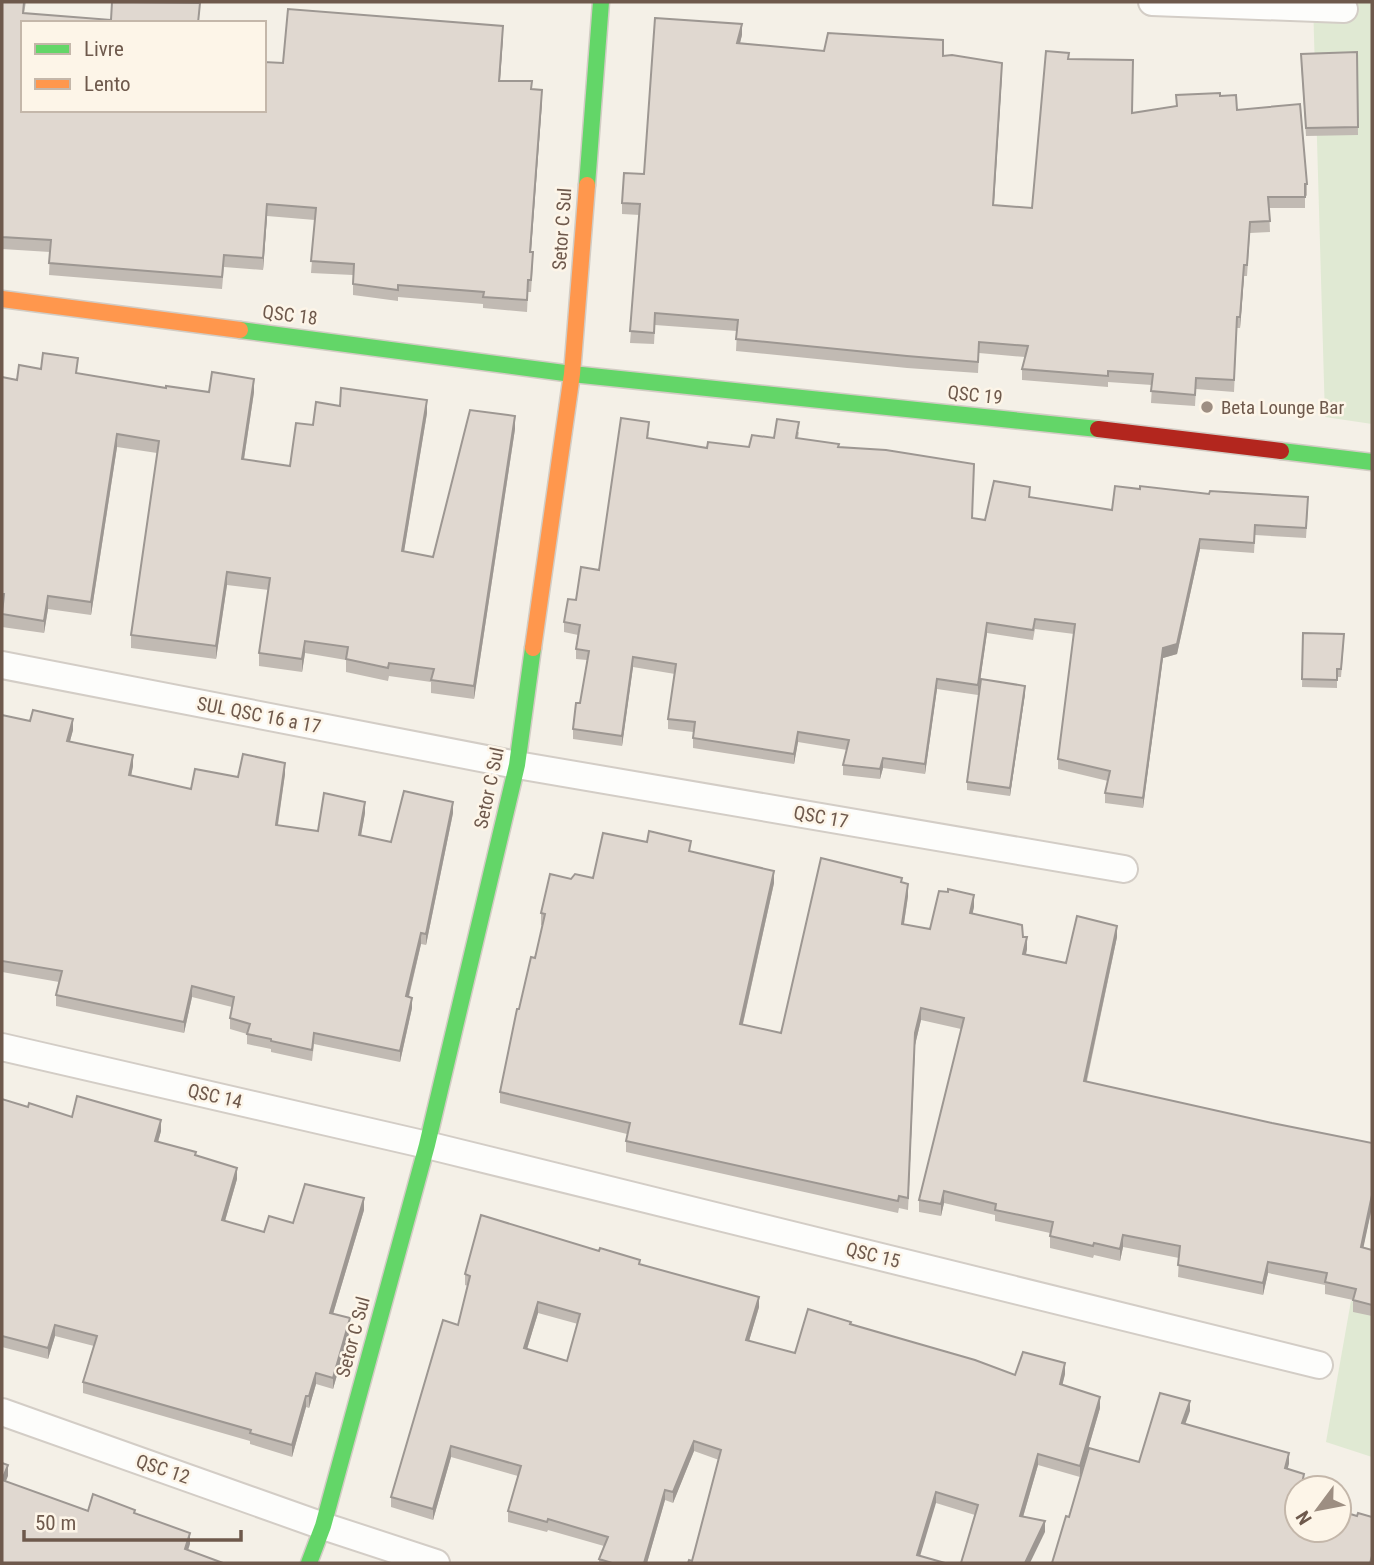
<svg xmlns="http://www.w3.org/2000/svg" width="1374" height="1565" font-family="'Roboto Condensed',sans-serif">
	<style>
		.green { fill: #e0e9d3 }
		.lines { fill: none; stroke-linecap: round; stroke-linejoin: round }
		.street-casing { stroke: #d3cdc6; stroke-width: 30 }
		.fast-casing { stroke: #d2ccc4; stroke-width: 19 }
		.slow-casing { stroke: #d2ccc4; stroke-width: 19 }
		.jam-casing { stroke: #d2ccc4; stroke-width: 19 }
		.street { stroke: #fdfdfb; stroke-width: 26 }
		.fast { stroke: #63d668; stroke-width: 16 }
		.slow { stroke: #ff974d; stroke-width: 16 }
		.jam { stroke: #b3261e; stroke-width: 16 }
		.wall { fill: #c1bab3; fill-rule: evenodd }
		.shaded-wall { fill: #9d9792 }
		.building { fill: #e0d8d0; stroke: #9d9792; stroke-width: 2; fill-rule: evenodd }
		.poi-dot { fill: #9d8e82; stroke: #fdf5e8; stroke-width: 2.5 }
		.labels { text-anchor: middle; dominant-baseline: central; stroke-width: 5; stroke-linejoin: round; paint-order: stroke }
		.street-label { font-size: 19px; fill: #6e594c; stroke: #fdf5e8 }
		.poi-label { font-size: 19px; fill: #6e594c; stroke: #fdf5e8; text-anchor: start }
	</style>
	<rect width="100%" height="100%" fill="#f4f0e7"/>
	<g class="green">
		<path d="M1313 2H1372V424L1325 417Z"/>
		<path d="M1351 1301 1372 1307V1457L1326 1442Z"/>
	</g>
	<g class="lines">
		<defs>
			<g id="street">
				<path d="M1152 2 1344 9"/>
				<path d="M2 665 517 765 1124 869"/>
				<path d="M2 1047 427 1145 1319 1365"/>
				<path d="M2 1412 323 1526 436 1563"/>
			</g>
			<g id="fast">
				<path d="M587 185 601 2"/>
				<path d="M240 330 572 374 1098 429"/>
				<path d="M1281 451 1372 462"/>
				<path d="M309 1563 323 1526 427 1145 517 765 533 648"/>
			</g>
			<g id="slow">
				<path d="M2 299 240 330"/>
				<path d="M533 648 572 374 587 185"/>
			</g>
			<path id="jam" d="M1098 429 1281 451"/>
		</defs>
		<use href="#street" class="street-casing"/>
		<use href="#fast" class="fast-casing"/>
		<use href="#slow" class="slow-casing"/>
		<use href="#jam" class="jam-casing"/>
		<use href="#street" class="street"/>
		<use href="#fast" class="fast"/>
		<use href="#slow" class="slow"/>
		<use href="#jam" class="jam"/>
	</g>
	<g class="wall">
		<path d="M2 2H26L24 13 111 20 200 14 23 110 283 63 503 37 500 81 532 89 542 102 531 252 533 263 531 292H528L527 312 483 308V304L398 297V301L353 295V275L311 273 315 220 267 216 263 270 224 267 222 289 49 275 50 252 2 249Z"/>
		<path d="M742 35 740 43 824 51 943 56 1002 74 994 205 1032 208 1069 59 1132 113 1176 106V95L1220 96 1237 110 1307 184V196L1305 195V208H1269L1270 232 1250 233 1247 276H1244L1240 328H1237L1234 392 1196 389 1195 406 1151 403 1152 385 1108 382V387L1022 380V369L1025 357 979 353 978 373 907 368 736 351 737 331 655 325 654 344 630 343 640 215 622 214V203Z"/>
		<path d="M1357 52 1358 135 1306 136 1301 62Z"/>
		<path d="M77 373 166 388 209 392H254L244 459 290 466 313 425 340 406 427 413 404 551 433 557 515 429 474 699 431 693V682L389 676 388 681 346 672V660L305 653 302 672 259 666V653L269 590 227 585 216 659 131 648V635L157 453 117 447 91 615 48 609 44 633 2 627V377L17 380Z"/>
		<path d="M649 432 648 438 707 448 749 447 774 438 799 432 798 438 839 447 972 518 985 520 1030 497 1112 510 1140 489 1308 507 1306 538 1255 535 1254 553 1200 549 1177 654 1163 658 1143 808 1105 803V793L1108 781 1058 769V759L1074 634 1035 629 1033 640 987 633 978 695 937 689 925 774 883 768 880 779 843 775V765L847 750 798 742 794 764 693 748V732L668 729V719L675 674 633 667 622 746 573 739V729L580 703 587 660 576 659V649L578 635 564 632V622L576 600 599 570Z"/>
		<path d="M1303 633 1344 642 1341 677H1337V688L1302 687Z"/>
		<path d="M1025 694 1010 796 967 790V782Z"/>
		<path d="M2 715 73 730 70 741 133 766 131 776 191 789 238 777 285 774 278 825 318 831 365 813 361 836 391 842 453 813 426 945 421 944 409 997 412 1008 400 1062 314 1044 312 1061 271 1052V1049L247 1044V1034L230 1029V1018L232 1007 192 997 184 1033 56 1006V995L59 982 2 972Z"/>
		<path d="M691 851 774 883 743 1024 781 1033 902 883 908 896 904 924 930 929 974 907 972 914 1023 937 1027 949 1026 954 1066 963 1117 937 1087 1081 1372 1207 1363 1247 1372 1250V1316L1353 1312V1300L1325 1294V1285L1268 1273 1263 1295 1178 1277 1179 1258 1123 1247 1120 1261 1094 1255 1093 1258 1050 1248V1233L995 1221V1215L944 1203 941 1216 919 1212V1200L961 1029 921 1020 915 1045 908 1210 899 1208 898 1213 626 1152V1141L627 1134 500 1103V1092L519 1009 535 958 543 925H541V913L571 879 593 878Z"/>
		<path d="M2 1099 28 1107 72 1117 161 1131 158 1142 196 1156 237 1179 225 1221 264 1232 293 1223 364 1210 333 1314 350 1330 333 1389 316 1384 309 1408 306 1407 292 1457 250 1444V1441L83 1393V1382L94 1346 55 1336 48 1359 2 1347Z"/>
		<path d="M599 1251 640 1264 759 1307 749 1341 795 1353 851 1324 1015 1375 1065 1374 1062 1385 1100 1408 1080 1477 1038 1465 1023 1517 1045 1532 975 1515 936 1503 692 1561 719 1460 694 1451 673 1503 665 1500 647 1563H599V1559L604 1546 548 1530 547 1532 508 1522V1511L518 1476 451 1457 433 1520 391 1507V1497L458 1325 468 1286 465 1285V1274ZM538 1313 578 1324 567 1361 527 1349Z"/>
	</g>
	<g class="shaded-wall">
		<path d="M742 24V35L737 54V43Z"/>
		<path d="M503 26V37L499 93V81Z"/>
		<path d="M1002 63V74L993 217V205Z"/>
		<path d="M542 90V102L530 263V252Z"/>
		<path d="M267 204V216L263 270V258Z"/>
		<path d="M1244 265V276L1240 328V317Z"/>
		<path d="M254 379V392L242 472V459Z"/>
		<path d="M427 400V413L402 564V551Z"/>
		<path d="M515 416V429L474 699V686Z"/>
		<path d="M117 434V447L91 615V602Z"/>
		<path d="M1200 539V549L1177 654 1163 658 1143 808V798L1163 648Z"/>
		<path d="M227 572V585L216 659V646Z"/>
		<path d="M48 596V609L44 633V621Z"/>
		<path d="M987 623V633L978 695V685Z"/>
		<path d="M305 641V653L302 672V659Z"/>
		<path d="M633 657V667L622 746V736Z"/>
		<path d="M937 679V689L925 774V764Z"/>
		<path d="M1025 686V694L1010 796V788Z"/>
		<path d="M73 719V730L67 752V741Z"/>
		<path d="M798 732V742L794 764V754Z"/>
		<path d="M133 755V766L129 786V775Z"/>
		<path d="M883 758V768L880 779V769Z"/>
		<path d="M285 763V774L276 836V825Z"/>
		<path d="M365 802V813L359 846V835Z"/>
		<path d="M453 802V813L426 945V934Z"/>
		<path d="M774 871V883L740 1036V1024Z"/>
		<path d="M908 884V896L902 936V924Z"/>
		<path d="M974 895V907L970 925V913Z"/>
		<path d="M1117 926V937L1084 1092V1081Z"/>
		<path d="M421 933V944L406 1007V996Z"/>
		<path d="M1027 937V949L1023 966V954Z"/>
		<path d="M192 986V997L184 1033V1022Z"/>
		<path d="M412 998V1008L400 1062V1051Z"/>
		<path d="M921 1008V1020L915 1045 908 1210 915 1033Z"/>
		<path d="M161 1120V1131L155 1152V1141Z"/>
		<path d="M237 1168V1179L222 1231V1220Z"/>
		<path d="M944 1191V1203L941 1216V1204Z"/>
		<path d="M1372 1195V1207L1361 1259V1247Z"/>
		<path d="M364 1198V1210L330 1324V1313Z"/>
		<path d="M1123 1235V1247L1120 1261V1249Z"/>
		<path d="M1268 1262V1273L1263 1295V1283Z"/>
		<path d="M759 1297V1307L746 1351V1340Z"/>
		<path d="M538 1302V1313L524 1359V1348Z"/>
		<path d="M350 1318V1330L333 1389V1378Z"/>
		<path d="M55 1325V1336L48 1359V1348Z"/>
		<path d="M1065 1363V1374L1060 1395V1384Z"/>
		<path d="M316 1373V1384L309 1408V1396Z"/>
		<path d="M306 1396V1407L292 1457V1445Z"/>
		<path d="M1100 1397V1408L1080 1477V1466Z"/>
		<path d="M1190 1401V1411L1182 1433V1423Z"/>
		<path d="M694 1441V1451L673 1503V1492Z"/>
		<path d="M451 1446V1457L433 1520V1509Z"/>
		<path d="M1289 1453V1464L1285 1478V1468Z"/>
		<path d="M1038 1454V1465L1020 1527V1516Z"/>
		<path d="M8 1465V1476L2 1491V1480Z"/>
		<path d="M1304 1474V1484L1303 1488H1301Z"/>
		<path d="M665 1490V1500L647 1563H644Z"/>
		<path d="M936 1492V1503L918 1563 917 1555Z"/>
		<path d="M1045 1521V1532L1030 1563H1025Z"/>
		<path d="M190 1533V1544L185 1560V1549Z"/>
	</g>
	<g class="building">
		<path d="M2 2H24L23 13 111 20 112 2 200 3 198 23H23V110H264V62L283 63 288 9 503 26 499 81H532L531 89 542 90 530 252H533L531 280H528L527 300 483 297 484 292 398 285V290L353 284 354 264 311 261 316 208 267 204 263 258 224 255 222 277 49 263 51 240 2 237Z"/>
		<path d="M655 18 742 24 737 43 824 51 828 33 943 40V56L952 55 1002 63 993 205 1032 208 1046 51 1069 53 1068 59 1133 60 1132 113 1177 106 1176 95 1220 93V96L1236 95 1237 110 1300 104 1307 184H1305V197H1268L1270 221 1250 222 1247 265H1244L1240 317H1237L1234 380 1196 378 1195 395 1151 391 1153 374 1108 371V376L1022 369 1028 346 979 342 978 362 907 356 736 339 738 320 655 313 654 333 630 331 640 204 622 203 624 173 644 174Z"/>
		<path d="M1357 52 1358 127 1306 128 1301 54Z"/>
		<path d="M43 353 78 358 76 373 166 388V386L209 392 212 372 254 379 242 459 290 466 296 423 313 425 316 402 340 406 341 388 427 400 402 551 433 557 470 410 515 416 474 686 431 680 434 669 389 663 388 668 346 659 348 647 305 641 302 659 259 653 270 578 227 572 216 646 131 635 159 441 117 434 91 602 48 596 44 621 2 614 4 594H2V377L17 380 19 365 41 369Z"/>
		<path d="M621 418 649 422 647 438 707 448 708 442 749 447 752 435 774 438 777 419 799 422 796 438 839 444 838 447 886 450 974 464 972 518 985 520 994 481 1030 487 1029 497 1112 510 1115 486 1140 489V486L1209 494 1210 491 1308 497 1306 528 1255 525 1254 543 1200 539 1177 644 1163 648 1143 798 1105 793 1110 771 1058 759 1075 624 1035 619 1033 630 987 623 978 685 937 679 925 764 883 758 880 769 843 765 849 740 798 732 794 754 693 738 695 722 668 719 676 664 633 657 622 736 573 729 576 703H580L589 651 576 649 580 625 564 622 568 599 576 600 581 567 599 570Z"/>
		<path d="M1303 633 1344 634 1341 669H1337V680L1302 679Z"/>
		<path d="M981 679 1025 686 1010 788 967 782Z"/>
		<path d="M33 710 73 719 67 741 133 755 129 775 191 789 195 769 238 777 243 754 285 763 276 825 318 831 324 793 365 802 359 835 391 842 404 791 453 802 426 934 421 933 406 996 412 998 400 1051 314 1033 312 1050 271 1041V1039L247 1034 250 1024 230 1018 234 997 192 986 184 1022 56 995 62 971 2 961V715L30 721Z"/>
		<path d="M649 831 691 841 689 851 774 871 740 1024 781 1033 821 858 902 878 901 882 908 884 902 924 930 929 939 891 948 892V889L974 895 970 913 1022 925 1023 937H1027L1023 954 1066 963 1077 916 1117 926 1084 1081 1272 1123 1372 1143V1195L1361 1247 1372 1250V1305L1353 1300 1356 1289 1325 1282 1327 1273 1268 1262 1263 1283 1178 1265 1180 1246 1123 1235 1120 1249 1094 1243 1093 1246 1050 1236 1053 1222 995 1210 996 1204 944 1191 941 1204 919 1200 964 1018 921 1008 915 1033 908 1198 899 1196 898 1201 626 1141 630 1123 500 1092 517 1009H519L531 957 535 958 545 914 541 913 550 874 571 879 575 874 593 878 603 833 647 842Z"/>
		<path d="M77 1096 161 1120 155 1141 196 1152 195 1155 237 1168 222 1220 264 1232 269 1216 293 1223 305 1184 364 1198 330 1313 350 1318 333 1378 316 1373 309 1396H306L292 1445 250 1433 251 1430 83 1382 97 1336 55 1325 48 1348 2 1336V1099L28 1107 29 1103 72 1117Z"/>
		<path d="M481 1215 599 1251 600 1248 640 1260 639 1264 759 1297 746 1340 795 1353 808 1309 851 1322 850 1324 975 1360 1015 1375 1023 1352 1065 1363 1060 1384 1100 1397 1080 1466 1038 1454 1020 1516 1045 1521 1025 1563H961L978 1505 936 1492 917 1555 945 1563H688L689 1560 692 1561 721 1450 694 1441 673 1492 665 1490 644 1563H612L599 1559 608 1537 548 1519 547 1522 508 1511 521 1466 451 1446 433 1509 391 1497 443 1320 458 1325 470 1276 465 1274ZM538 1302 580 1314 567 1361 524 1348Z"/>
		<path d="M1160 1393 1190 1401 1182 1423 1289 1453 1285 1468 1304 1474 1301 1488H1297V1530H1339V1513L1340 1511 1357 1516 1358 1513 1372 1517V1556L1370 1563H1052L1066 1516 1069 1517 1089 1448 1139 1462Z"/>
		<path d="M2 1463 8 1465 2 1480 88 1511 93 1494 135 1510 134 1513 190 1533 185 1549 223 1563H2Z"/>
	</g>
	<circle class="poi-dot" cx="1207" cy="407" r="7"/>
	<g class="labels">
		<g class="street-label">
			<text transform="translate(562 229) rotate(-86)">Setor C Sul</text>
			<text transform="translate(290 315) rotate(7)">QSC 18</text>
			<text transform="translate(975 395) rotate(6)">QSC 19</text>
			<text transform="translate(259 715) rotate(11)">SUL QSC 16 a 17</text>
			<text transform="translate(489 788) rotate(-78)">Setor C Sul</text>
			<text transform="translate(821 817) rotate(10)">QSC 17</text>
			<text transform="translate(215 1096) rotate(13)">QSC 14</text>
			<text transform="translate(873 1255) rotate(14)">QSC 15</text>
			<text transform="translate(353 1337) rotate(-75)">Setor C Sul</text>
			<text transform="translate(163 1469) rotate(19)">QSC 12</text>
		</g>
		<g class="poi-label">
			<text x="1221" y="407">Beta Lounge Bar</text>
		</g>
	</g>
	<rect width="1374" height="1565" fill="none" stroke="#6e594c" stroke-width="7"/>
	<rect x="21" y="21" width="245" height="91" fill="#fdf5e8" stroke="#c4b7aa" stroke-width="2"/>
	<rect x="35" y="44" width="35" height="10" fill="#63d668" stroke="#c4b7aa" stroke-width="2"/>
	<text x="84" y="56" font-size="21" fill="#6e594c">Livre</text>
	<rect x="35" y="79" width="35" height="10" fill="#ff974d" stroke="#c4b7aa" stroke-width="2"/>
	<text x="84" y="91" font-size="21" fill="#6e594c">Lento</text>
	<g transform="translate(1318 1509) rotate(238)"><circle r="33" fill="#fdf5e8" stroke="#c4b7aa" stroke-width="2"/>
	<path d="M0-5L12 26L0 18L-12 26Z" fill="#9d8e82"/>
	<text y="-10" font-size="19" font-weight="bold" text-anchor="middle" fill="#6e594c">N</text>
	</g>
	<path d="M24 1530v10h217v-10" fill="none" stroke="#6e594c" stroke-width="3.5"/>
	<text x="35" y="1530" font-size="21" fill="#6e594c" stroke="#fdf5e8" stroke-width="5" paint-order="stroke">50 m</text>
</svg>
